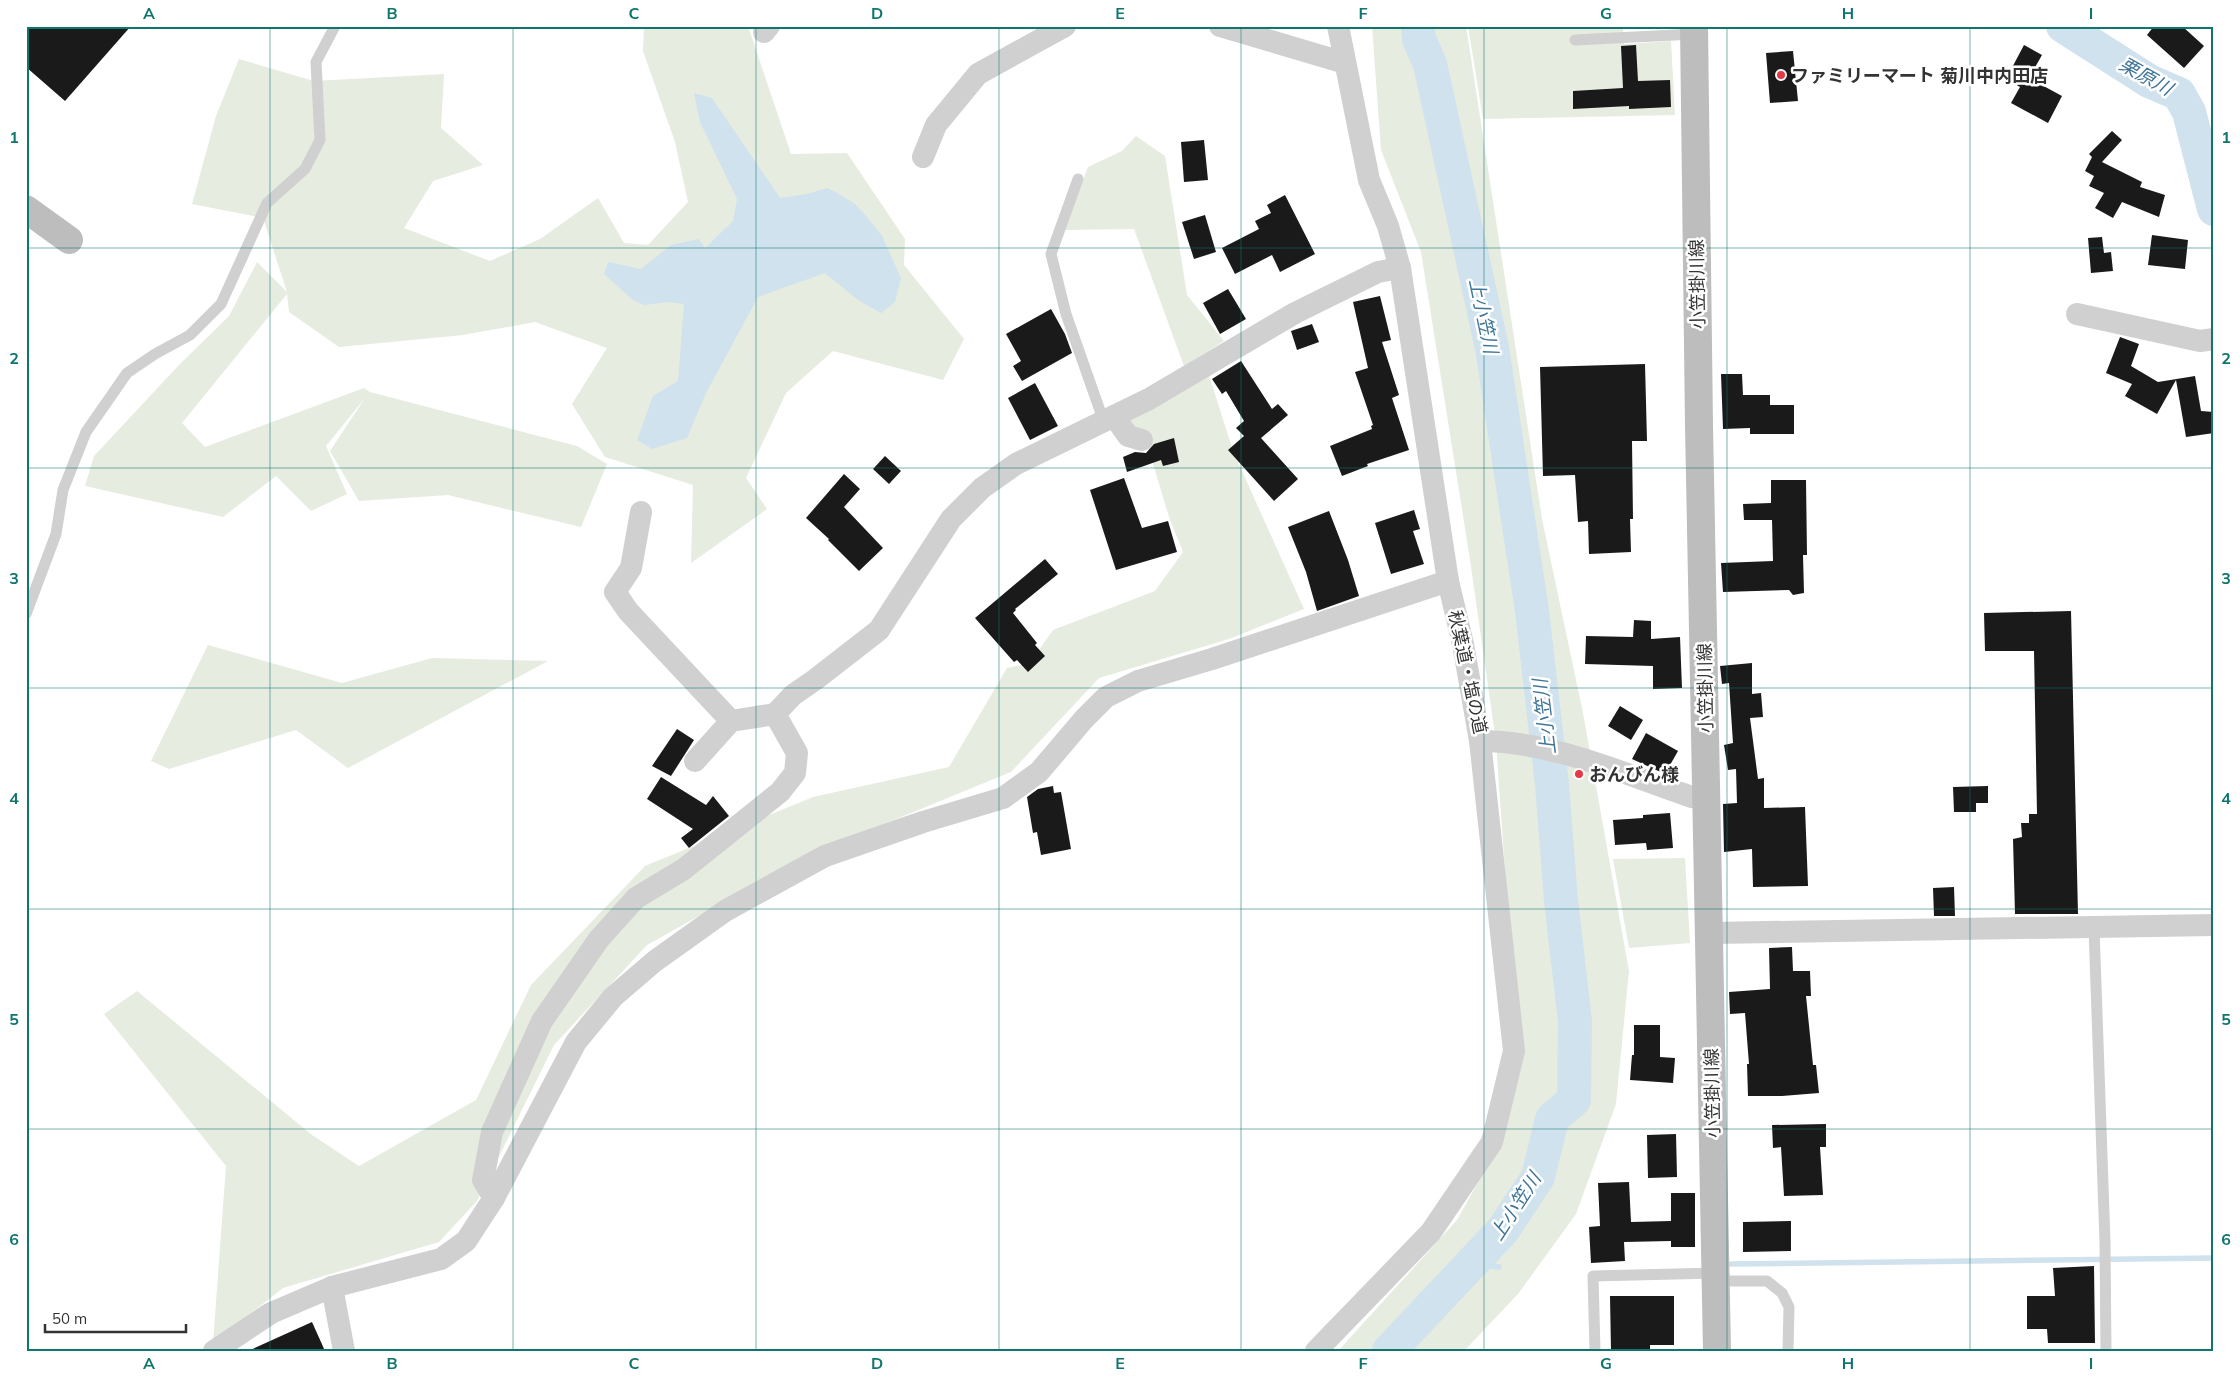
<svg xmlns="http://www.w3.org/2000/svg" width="2240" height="1377" font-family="Mulish,'Noto Sans JP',sans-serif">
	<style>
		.green { fill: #e6ecdf }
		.water { fill: #cfe2ee }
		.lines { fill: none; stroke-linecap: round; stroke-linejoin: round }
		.stream { stroke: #cfe2ee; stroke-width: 5.5 }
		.river { stroke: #cfe2ee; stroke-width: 34 }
		.building { fill: #1a1a1a }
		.lane { stroke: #d0d0d0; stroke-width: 11 }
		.street { stroke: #d0d0d0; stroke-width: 22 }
		.secondary { stroke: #bdbdbd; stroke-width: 28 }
		.grid { fill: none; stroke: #0f766e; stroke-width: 1; stroke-opacity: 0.55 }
		.poi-dot { fill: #e63946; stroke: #fff; stroke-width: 2 }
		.labels { text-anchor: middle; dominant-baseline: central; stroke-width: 5; stroke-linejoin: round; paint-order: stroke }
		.poi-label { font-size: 18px; font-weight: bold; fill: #333; stroke: #fff; text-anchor: start }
		.street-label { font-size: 18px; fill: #333; stroke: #fff }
		.water-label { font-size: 19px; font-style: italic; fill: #3f7597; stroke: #fff }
		.neatline { fill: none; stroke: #0f766e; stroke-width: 2 }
		.grid-label { font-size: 16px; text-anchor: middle; font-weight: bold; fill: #0f766e }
	</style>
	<rect width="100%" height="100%" fill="#fff"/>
	<g class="green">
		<path d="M644 26H748L791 154 847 153 905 239 904 265 964 339 943 380 833 351 786 393 746 478 767 509 691 563 693 485 605 457 572 404 607 348 535 322 463 335 339 347 289 312 287 294 182 423 205 447 364 388 370 392 577 446 607 464 581 527 448 495 359 501 330 451 365 398 326 446 347 494 311 511 276 476 223 517 85 486 94 456 178 366 229 316 257 262 287 292 263 218 192 204 216 116 239 59 314 81 444 74 441 128 483 165 433 181 404 228 490 261 540 239 598 198 624 243 648 245 688 202 675 142 643 51Z"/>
		<path d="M1372 26H1466L1542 519 1583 713 1629 971 1616 1104 1576 1214 1518 1294 1464 1351H1338L1457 1220 1500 1143 1508 914 1496 742 1469 553 1421 252 1381 150Z"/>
		<path d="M1468 26H1623L1624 44 1671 41 1675 115 1483 119Z"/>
		<path d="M1136 136 1165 156 1187 295 1224 341 1184 366 1134 229 1065 230 1088 167 1122 151Z"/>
		<path d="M1208 372 1233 451 1304 609 1229 639 1099 678 1011 772 806 856 647 945 554 1045 477 1201 439 1242 283 1288 213 1343 226 1166 104 1014 137 991 312 1135 359 1166 476 1100 531 985 645 866 813 797 949 767 1007 668 1030 663 1053 630 1155 591 1183 552 1169 517 1148 447 1113 422Z"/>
		<path d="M208 645 342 683 432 658 548 661 348 768 296 730 169 769 151 761Z"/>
		<path d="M1685 858 1690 943 1629 948 1613 859Z"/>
	</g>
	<path class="water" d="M694 93 712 98 780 198 807 194 828 188 854 203 867 217 882 236 901 278 895 302 881 313 858 300 825 273 758 297 706 393 687 438 652 449 637 440 653 396 678 381 684 304 668 302 644 305 633 300 604 274 608 262 641 269 671 245 699 239 705 248 733 221 737 199 700 122Z"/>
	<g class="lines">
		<g class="stream">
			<path d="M1470 1263 1499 1267"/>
			<path d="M1731 1264 2214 1258"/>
		</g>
		<g class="river">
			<path d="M2063 26 2149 81 2179 94 2189 112 2214 209"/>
			<path d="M1389 1351 1503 1230 1538 1177 1552 1119 1574 1100 1575 1021 1561 901 1552 784 1532 611 1492 348 1430 64 1419 39 1418 26"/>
		</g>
	</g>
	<g class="building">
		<path d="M26 26H131L65 101 26 67Z"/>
		<path d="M2154 26H2182L2204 46 2184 68 2147 35Z"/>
		<path d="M1636 45 1638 81 1670 80 1671 107 1629 109V106L1573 109V91L1623 88 1621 46Z"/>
		<path d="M2024 45 2042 55 2029 78 2062 96 2048 123 2011 103 2020 87 2006 79Z"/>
		<path d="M1793 51 1798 101 1770 103 1766 53Z"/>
		<path d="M2112 131 2122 140 2102 162 2142 182 2140 187 2165 195 2159 217 2122 202 2113 218 2095 208 2104 193 2089 186 2094 176 2085 171 2092 157 2089 154Z"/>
		<path d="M1204 140 1208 180 1184 182 1181 142Z"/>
		<path d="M1285 195 1315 254 1280 272 1272 255 1235 274 1222 248 1259 229 1255 221 1271 213 1267 205Z"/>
		<path d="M1205 215 1216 252 1194 259 1182 222Z"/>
		<path d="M2152 235 2188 240 2185 269 2148 265Z"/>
		<path d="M2102 237 2104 253 2111 252 2113 271 2091 273 2088 238Z"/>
		<path d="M1228 289 1246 319 1220 334 1203 303Z"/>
		<path d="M1380 296 1391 340 1382 342 1399 395 1392 398 1409 450 1367 464 1368 466 1342 476 1330 446 1372 429 1371 426 1373 425 1355 372 1368 368 1353 302Z"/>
		<path d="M1051 309 1065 334 1072 353 1022 381 1013 366 1021 361 1006 334Z"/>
		<path d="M1312 324 1319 342 1297 350 1291 331Z"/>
		<path d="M2120 337 2139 344 2131 366 2158 382 2195 376 2201 411 2214 412V433L2186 437 2176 380 2157 414 2125 396 2132 384 2106 373Z"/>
		<path d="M1241 361 1272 409 1278 404 1288 415 1261 438 1298 479 1274 501 1228 450 1244 436 1236 428 1244 421 1226 391 1222 394 1212 379Z"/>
		<path d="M1645 364 1647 441H1632L1633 519H1630L1631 552 1589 554 1588 521 1578 522 1575 475 1543 476 1540 367Z"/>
		<path d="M1721 374H1742L1743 395H1770V405H1794V434H1750V428L1723 429Z"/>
		<path d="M1035 383 1058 426 1030 440 1008 398Z"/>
		<path d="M1174 438 1179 462 1163 466 1161 460 1127 472 1123 457 1135 452 1146 453 1154 444Z"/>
		<path d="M885 456 901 471 889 484 873 469Z"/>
		<path d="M844 474 860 489 844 507 883 548 859 571 828 540 829 539 806 518Z"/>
		<path d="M1124 478 1142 528 1168 521 1177 552 1116 570 1090 490Z"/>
		<path d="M1771 480H1806L1807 555H1803L1804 593 1793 595 1789 590 1723 592 1721 563 1773 561 1772 520H1744L1743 504 1771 503Z"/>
		<path d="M1414 510 1420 529 1413 531 1424 564 1391 574 1375 523Z"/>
		<path d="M1329 511 1348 560 1359 596 1317 611 1306 572 1288 527Z"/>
		<path d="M1045 559 1058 574 1015 609 1016 610 1013 613 1037 643 1035 645 1045 656 1028 672 1017 660 1014 662 975 618Z"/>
		<path d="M2071 611 2078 914H2015L2013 839 2022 837 2021 823H2029V814H2037L2034 651H1985L1984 613Z"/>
		<path d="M1634 620 1651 621V639L1680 637 1682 688 1653 689V666L1585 664 1586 636 1633 637Z"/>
		<path d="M1752 663V694L1761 693 1763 717 1750 718 1758 779 1764 778V808L1805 807 1808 886 1753 887 1752 849 1724 852 1723 804 1737 803 1736 769 1728 770 1724 745 1733 743 1729 683 1722 684 1720 666Z"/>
		<path d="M1620 706 1643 720 1631 740 1608 726Z"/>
		<path d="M677 729 694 740 671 776 652 766Z"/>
		<path d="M1646 733 1678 751 1665 774 1632 759Z"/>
		<path d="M661 777 706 805 713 796 729 816 689 848 681 838 693 829 647 799Z"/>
		<path d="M1053 786 1054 793 1061 792 1071 849 1041 855 1037 832 1033 833 1027 797 1038 789Z"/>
		<path d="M1988 786V803H1976V812H1954L1953 787Z"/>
		<path d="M1670 813 1673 848 1647 850 1646 843 1615 845 1613 820 1643 818V815Z"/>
		<path d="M1954 887 1955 916H1934L1933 888Z"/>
		<path d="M1792 947 1793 971H1810L1811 996H1806L1813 1065H1816L1819 1093 1782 1096H1748L1747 1064H1749L1745 1013 1730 1014 1729 992 1770 989 1769 948Z"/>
		<path d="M1634 1025H1660V1057L1675 1058 1673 1083 1630 1080 1632 1055H1634Z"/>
		<path d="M1826 1124V1147H1820L1823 1195 1784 1196 1781 1147 1773 1148 1772 1125Z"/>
		<path d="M1676 1134 1677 1177 1648 1178 1647 1135Z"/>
		<path d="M1629 1182 1631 1222 1671 1221V1193H1695V1247H1671V1241L1624 1242 1625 1261 1591 1263 1589 1227 1600 1226 1598 1183Z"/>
		<path d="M1791 1221V1251L1743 1252V1222Z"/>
		<path d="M2094 1266 2095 1343H2048L2047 1329H2027V1296H2055L2053 1268Z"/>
		<path d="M1610 1296H1674V1345H1650V1351H1611Z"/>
		<path d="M312 1322 325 1351H248Z"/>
	</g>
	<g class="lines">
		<g class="lane">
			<path d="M1575 40 1694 34"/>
			<path d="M1078 179 1051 254 1066 314 1104 422"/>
			<path d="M26 614 56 534 63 490 86 432 127 373 155 354 190 335 221 304 267 203 305 169 320 140 316 62 335 26"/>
			<path d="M2094 928 2105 1242 2106 1351"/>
			<path d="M1716 1281H1767L1782 1293 1789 1307 1788 1351"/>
			<path d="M1595 1351 1593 1276 1716 1273"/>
		</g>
		<g class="street">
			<path d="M1220 26 1345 63"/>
			<path d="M764 32 769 26"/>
			<path d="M923 157 936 125 978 74 1065 26"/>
			<path d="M2077 314 2200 341 2214 339"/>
			<path d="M1114 416 1128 436 1142 440"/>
			<path d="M641 512 631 568 615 592 628 611 731 721"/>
			<path d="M1480 741C1552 741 1624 774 1692 797H1707"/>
			<path d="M695 761 731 721 775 714"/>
			<path d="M1709 933 2214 925"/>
			<path d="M494 1198 483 1180 492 1132 542 1021 599 939 636 898 684 869 780 792 795 773 797 753 775 714 793 695 816 679 879 630 951 519 982 488 1016 464 1149 399 1295 313 1378 272 1400 268"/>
			<path d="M332 1287 344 1351"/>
			<path d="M214 1351 271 1313 332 1287 441 1259 466 1241 494 1198 576 1042 613 997 655 961 725 911 825 856 923 822 1003 798 1039 772 1084 719 1106 697 1138 681 1212 659 1448 581"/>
			<path d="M1316 1351 1431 1232 1492 1142 1514 1051 1480 741 1463 644 1448 581 1400 268 1388 226 1369 180 1338 26"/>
		</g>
		<g class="secondary">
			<path d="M1694 26 1699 425 1717 1351"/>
			<path d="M26 209 69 240"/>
		</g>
	</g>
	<path class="grid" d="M270 26V1351M513 26V1351M756 26V1351M999 26V1351M1241 26V1351M1484 26V1351M1727 26V1351M1970 26V1351M26 248H2214M26 468H2214M26 688H2214M26 909H2214M26 1129H2214"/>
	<g class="poi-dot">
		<circle cx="1781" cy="75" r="5"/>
		<circle cx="1579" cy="774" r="5"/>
	</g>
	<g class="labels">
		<g class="poi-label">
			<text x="1791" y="75">ファミリーマート 菊川中内田店</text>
			<text x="1589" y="774">おんびん様</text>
		</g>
		<g class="street-label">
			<text transform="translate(1697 284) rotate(-91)">小笠掛川線</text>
			<text transform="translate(1468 672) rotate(78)">秋葉道・塩の道</text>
			<text transform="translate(1705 688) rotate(-91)">小笠掛川線</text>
			<text transform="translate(1712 1093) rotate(-91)">小笠掛川線</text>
		</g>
		<g class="water-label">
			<text transform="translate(2146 76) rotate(29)">栗原川</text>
			<text transform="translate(1484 316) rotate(78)">上小笠川</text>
			<text transform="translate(1544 717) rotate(-97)">上小笠川</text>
			<text transform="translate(1515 1206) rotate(-57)">上小笠川</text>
		</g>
	</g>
	<rect width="2240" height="1377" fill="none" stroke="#ffffff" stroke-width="55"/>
	<path d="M45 1324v8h141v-8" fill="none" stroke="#333333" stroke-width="2.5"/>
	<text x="52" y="1324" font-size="15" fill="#333333" stroke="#ffffff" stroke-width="4" paint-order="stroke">50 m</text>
	<rect x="28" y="28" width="2184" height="1322" class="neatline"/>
	<g class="grid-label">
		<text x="149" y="19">A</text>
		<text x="392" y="19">B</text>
		<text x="634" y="19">C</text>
		<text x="877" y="19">D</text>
		<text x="1120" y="19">E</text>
		<text x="1363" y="19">F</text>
		<text x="1606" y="19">G</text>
		<text x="1848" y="19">H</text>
		<text x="2091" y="19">I</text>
		<text x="14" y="143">1</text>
		<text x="2226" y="143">1</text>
		<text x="14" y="364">2</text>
		<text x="2226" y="364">2</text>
		<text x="14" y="584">3</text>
		<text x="2226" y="584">3</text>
		<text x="14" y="804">4</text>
		<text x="2226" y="804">4</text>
		<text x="14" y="1025">5</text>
		<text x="2226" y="1025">5</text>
		<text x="14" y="1245">6</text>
		<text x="2226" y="1245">6</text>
		<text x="149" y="1369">A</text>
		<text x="392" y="1369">B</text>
		<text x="634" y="1369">C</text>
		<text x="877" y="1369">D</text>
		<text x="1120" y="1369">E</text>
		<text x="1363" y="1369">F</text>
		<text x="1606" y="1369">G</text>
		<text x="1848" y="1369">H</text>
		<text x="2091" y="1369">I</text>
	</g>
</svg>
